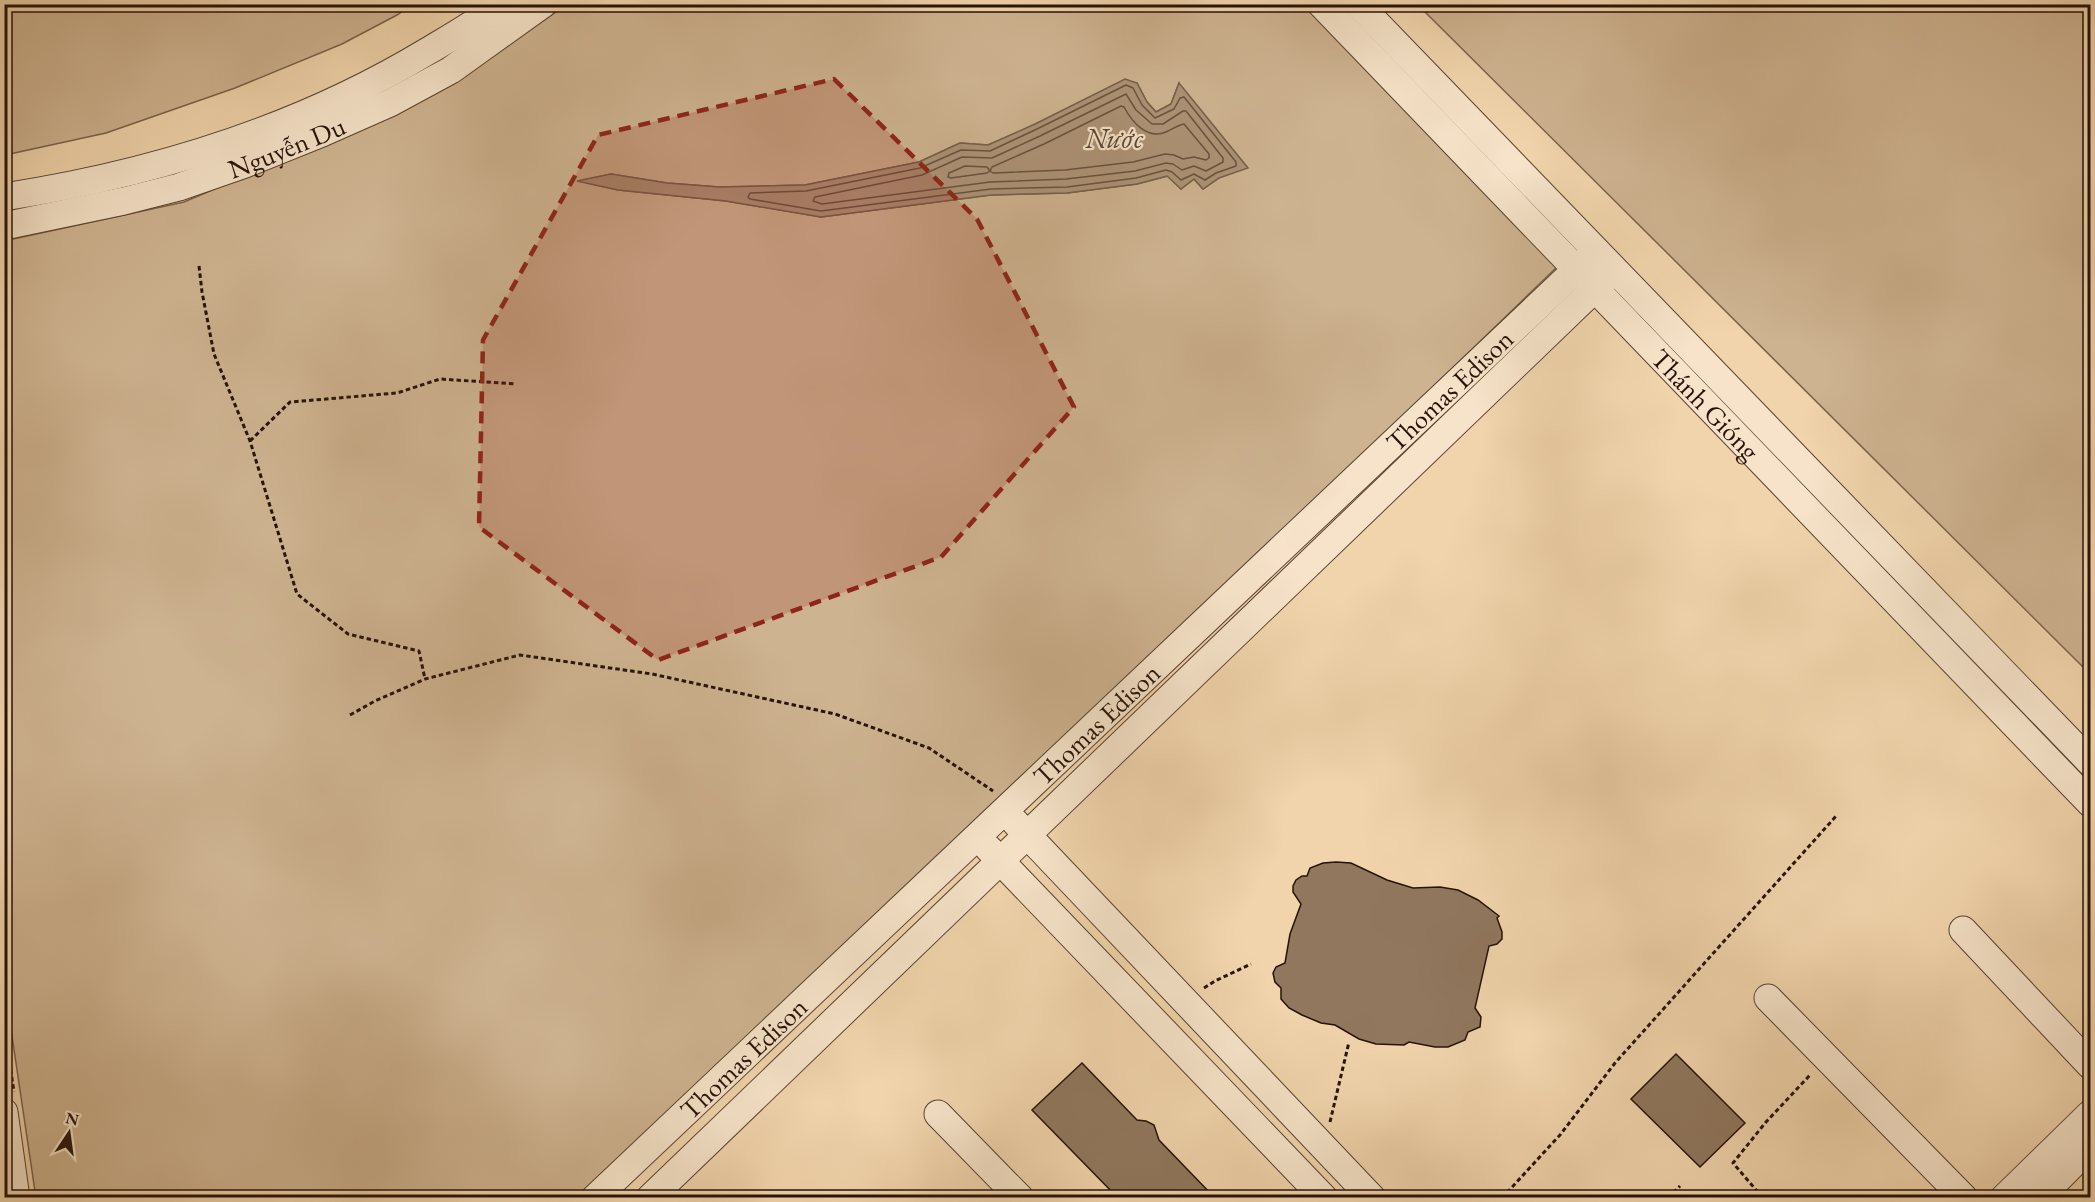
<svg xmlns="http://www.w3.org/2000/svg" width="2095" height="1202" font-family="'EB Garamond',serif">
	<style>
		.green { fill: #ceb390; stroke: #7a624c; stroke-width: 1.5; fill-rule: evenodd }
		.water { fill: #ac9275; stroke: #765f4a; stroke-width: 1.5 }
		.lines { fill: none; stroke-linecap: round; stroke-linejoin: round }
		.shore { stroke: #69523f; stroke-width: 1.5 }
		.building { fill: #90775e; stroke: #261209; stroke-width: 1.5 }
		.minor-casing { stroke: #594232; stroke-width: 29 }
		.path { stroke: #261209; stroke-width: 3; stroke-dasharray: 4.5 3; stroke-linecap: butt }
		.minor { stroke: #f6e3c9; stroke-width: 27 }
		.marked { fill: #8f2418; fill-opacity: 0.2; stroke: #8f2418; stroke-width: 4.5; stroke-dasharray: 12 8; stroke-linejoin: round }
		.labels { text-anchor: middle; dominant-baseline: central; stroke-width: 4.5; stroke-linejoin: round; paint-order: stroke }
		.street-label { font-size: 27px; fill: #261209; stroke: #f6e3c9 }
		.water-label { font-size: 28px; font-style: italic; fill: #5c4534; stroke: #f6e3c9 }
	</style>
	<rect width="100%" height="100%" fill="#f1d4ac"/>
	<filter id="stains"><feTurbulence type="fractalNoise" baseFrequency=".00333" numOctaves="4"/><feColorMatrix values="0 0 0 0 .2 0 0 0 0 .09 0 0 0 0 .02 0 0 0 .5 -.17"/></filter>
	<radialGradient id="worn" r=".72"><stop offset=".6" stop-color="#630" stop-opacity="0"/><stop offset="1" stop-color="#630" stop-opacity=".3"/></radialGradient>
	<g class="green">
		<path d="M1309 4 1558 266 1153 658 584 1197 36 1198 4 982V241L184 202 349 132 468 73 566 5ZM1137 83 1147 102 1156 112 1171 104 1179 83 1219 178 1203 189 1194 179 1181 189 1168 176 1137 184 1067 193 991 195 821 217 726 201 618 190 579 181 611 174 667 183 719 187 805 185 919 162 960 143 988 145Z"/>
		<path d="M4 5 5 4 412 5 397 15 342 44 235 88 106 133 5 155Z"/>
		<path d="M1418 5H2090V674Z"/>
	</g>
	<path class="water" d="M1125 79 1137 83 1147 102 1156 112 1171 104 1179 83 1248 168 1219 178 1203 189 1194 179 1181 189 1167 176 1137 184 1067 193 991 195 821 217 726 201 618 190 577 181 611 174 667 183 719 187 805 185 919 162 960 143 988 145 1035 124Z"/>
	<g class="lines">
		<g class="shore">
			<path d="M1126 85 1133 88 1142 105 1155 118 1174 109 1180 98 1184 97 1236 162V166L1216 173 1205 180 1194 174 1181 180 1172 172 1166 170 1136 178 1067 187 991 189 821 211 750 199 748 197 750 193 806 191 920 168 961 150 990 151 1037 129Z"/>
			<path d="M1126 94 1136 110 1152 124H1163L1183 111H1186L1223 158V162L1206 171 1194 166 1182 170 1173 164 1166 163 1135 171 1066 179 990 182 822 204 813 201 815 197 922 175 962 157 992 158 1040 136Z"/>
			<path d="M1121 106 1124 107C1132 122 1147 140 1166 132 1173 129 1178 125 1184 124L1209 154V158L1206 160 1194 157 1183 159 1174 155 1165 154 1133 162 1065 170 993 173 990 171 992 167 1044 144Z"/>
			<path d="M965 166 987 167 990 171 987 173 951 178 948 177 949 173Z"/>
		</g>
	</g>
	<g class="building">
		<path d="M1336 862 1351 863 1387 880 1413 888 1440 887 1458 890 1478 900 1499 916 1497 918 1502 932V939L1497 944 1489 946 1475 1008 1481 1017 1480 1027 1468 1032 1465 1040 1448 1047H1435L1409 1042 1404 1045 1376 1044 1359 1039 1335 1025 1321 1023 1302 1015 1289 1008 1281 999V988L1275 982 1273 973 1276 967 1285 963 1290 934 1301 904 1293 892V886L1296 880 1302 876H1307L1310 868 1323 863Z"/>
		<path d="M1676 1054 1745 1123 1700 1167 1631 1099Z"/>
		<path d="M1082 1063 1137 1120 1146 1121 1154 1125 1159 1140 1214 1197H1117L1032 1110Z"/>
	</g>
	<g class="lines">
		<defs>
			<g id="minor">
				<path id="s1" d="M1321 4 2090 803"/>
				<path d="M1358 4 2090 762"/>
				<path d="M4 197C153 174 299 129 428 51 453 36 478 22 501 4"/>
				<path id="s2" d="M4 226 124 201 179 187 245 164 322 133 390 103 451 70 543 4"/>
				<path d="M1015 822 1372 1198"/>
				<path d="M988 848 1324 1198"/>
				<path d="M1963 930 2090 1065"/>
				<path d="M1768 998 1964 1198"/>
				<path d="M4 1112 16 1198"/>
				<path d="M938 1114 1020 1198"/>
				<path id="s3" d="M595 1198 1596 251"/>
				<path d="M650 1198 1614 270"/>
				<path d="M2004 1198 2090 1114"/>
				<path d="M2039 1198 2090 1147"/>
			</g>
		</defs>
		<use href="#minor" class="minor-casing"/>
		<g class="path">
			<path d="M199 266 202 292 214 354 250 441 297 594 348 634 419 651 425 679"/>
			<path d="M250 441 290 402 397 393 440 379 516 384"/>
			<path d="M350 715 375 701 425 679 520 655 652 674 835 714 929 748 993 791"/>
			<path d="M1204 988 1215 981 1251 964"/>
			<path d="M4 1025 14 1092"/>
			<path d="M1330 1122 1349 1042"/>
			<path d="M1502 1198 1560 1135 1615 1063 1837 815"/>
			<path d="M1668 1198 1680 1186"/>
			<path d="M1763 1198 1733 1163 1766 1122 1811 1074"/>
		</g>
		<use href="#minor" class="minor"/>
	</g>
	<path class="marked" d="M834 79 977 219 1074 407 941 557 658 660 479 527 483 340 598 135Z"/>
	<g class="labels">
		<g class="street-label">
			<text stroke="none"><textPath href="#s2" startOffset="294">Nguyễn Du</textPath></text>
			<text stroke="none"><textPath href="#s3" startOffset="1176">Thomas Edison</textPath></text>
			<text stroke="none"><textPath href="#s1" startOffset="555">Thánh Gióng</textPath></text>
			<text stroke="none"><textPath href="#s3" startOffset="690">Thomas Edison</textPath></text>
			<text stroke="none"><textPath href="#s3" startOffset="204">Thomas Edison</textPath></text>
		</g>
		<g class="water-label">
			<text x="1114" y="138">Nước</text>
		</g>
	</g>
	<rect width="2095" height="1202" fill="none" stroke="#f1d4ac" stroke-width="24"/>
	<rect x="6" y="6" width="2083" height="1190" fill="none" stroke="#261209" stroke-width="3"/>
	<rect x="12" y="12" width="2071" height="1178" fill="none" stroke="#261209" stroke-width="1.5"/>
	<g transform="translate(69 1133) rotate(13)" stroke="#f6e3c9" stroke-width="4.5" paint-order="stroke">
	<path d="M0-4.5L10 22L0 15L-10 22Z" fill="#261209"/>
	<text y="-9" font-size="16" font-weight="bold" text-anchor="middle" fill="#261209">N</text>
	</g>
	<rect width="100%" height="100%" filter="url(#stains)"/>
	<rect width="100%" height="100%" fill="url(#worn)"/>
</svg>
